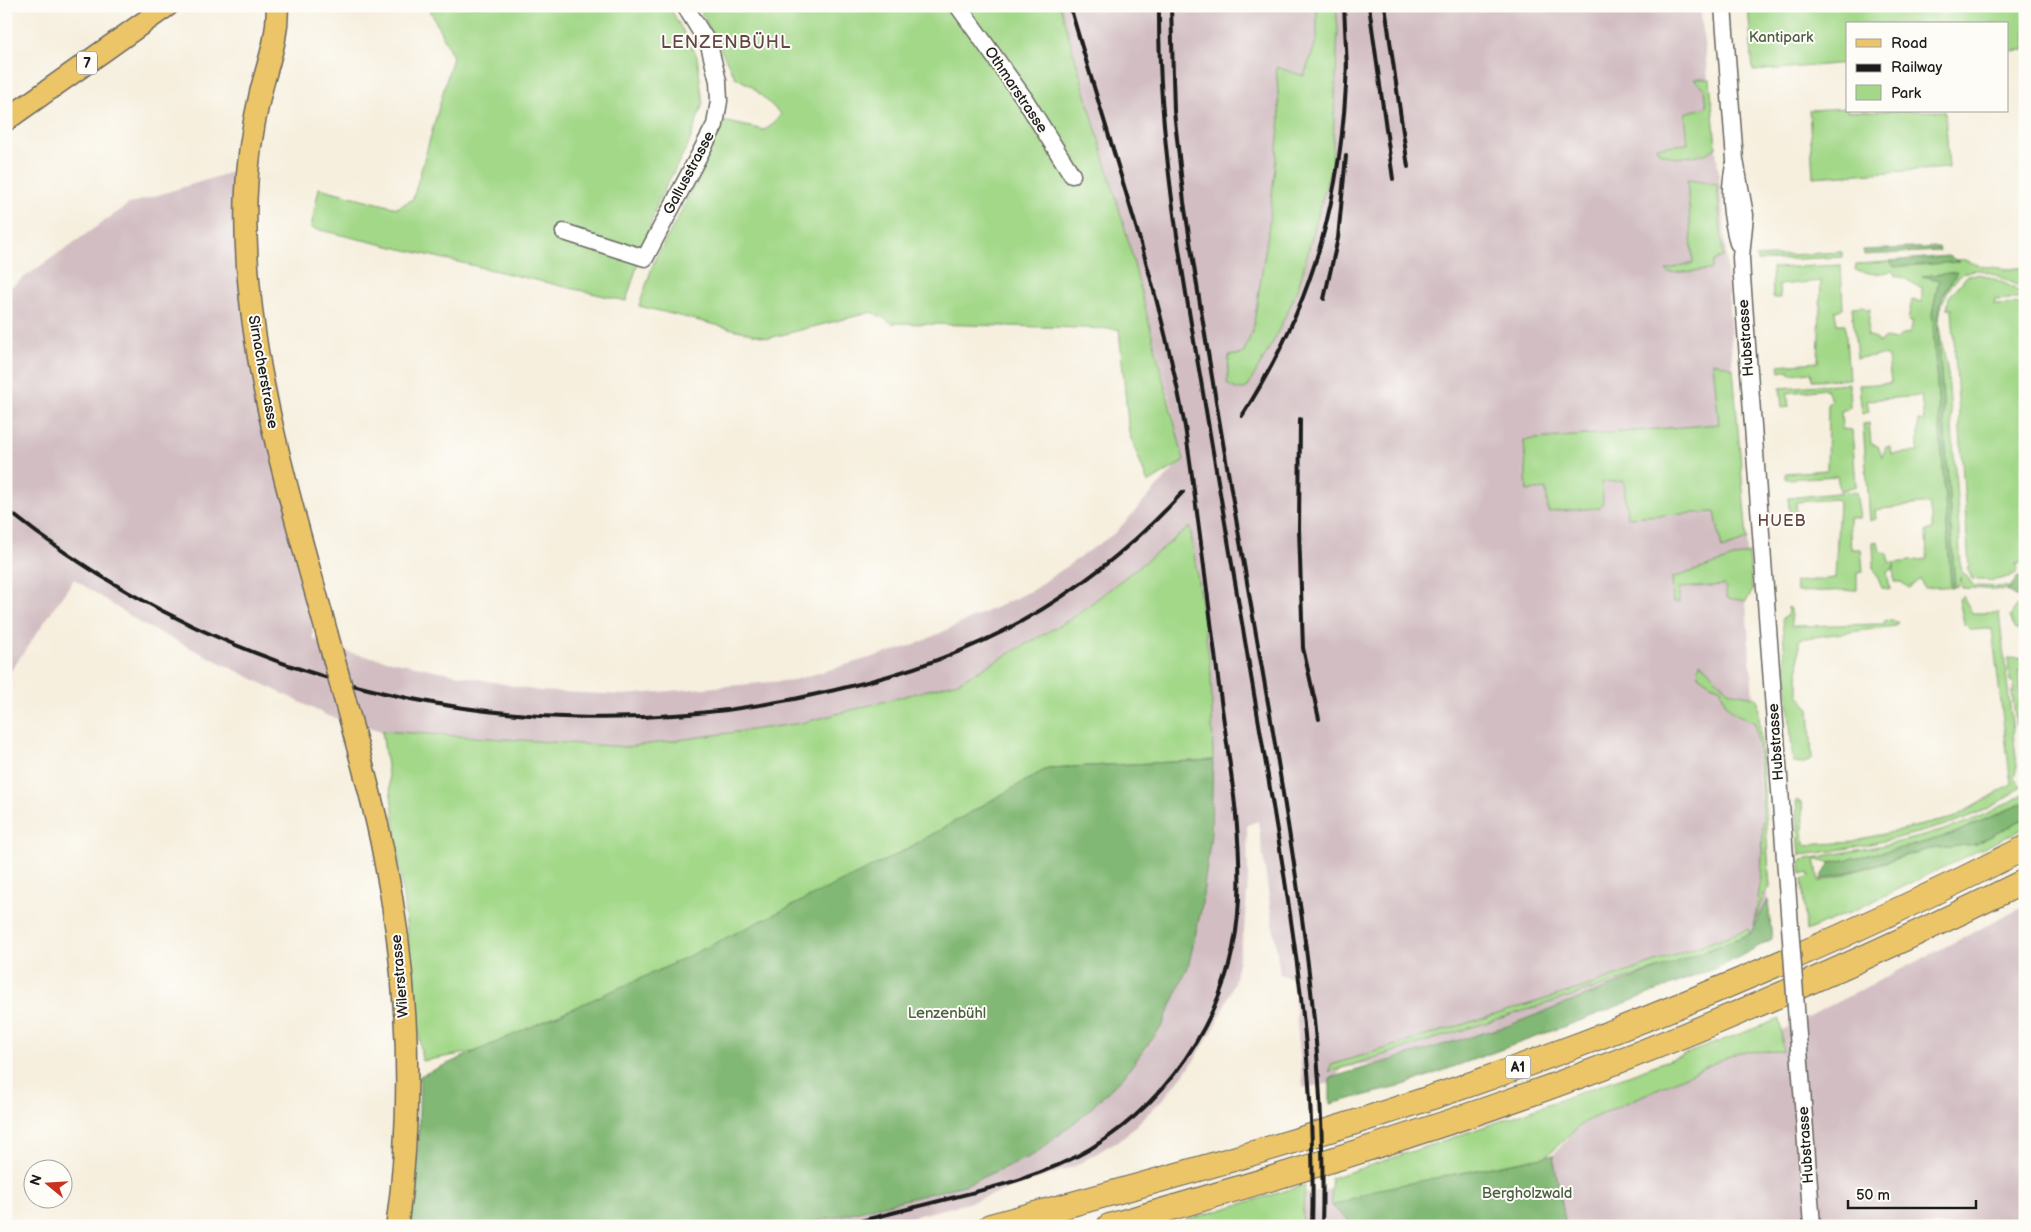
<svg xmlns="http://www.w3.org/2000/svg" width="2031" height="1232" font-family="'Balsamiq Sans',sans-serif">
	<style>
		.industrial { fill: #d2bec2 }
		.green { fill: #a3d888; stroke: #607a52 }
		.forest { fill: #82b874; stroke: #4f6a48 }
		.lines { fill: none; stroke-linecap: round; stroke-linejoin: round }
		.minor-casing { stroke: #686660; stroke-width: 19 }
		.major-casing { stroke: #686660; stroke-width: 24 }
		.highway-casing { stroke: #686660; stroke-width: 26 }
		.minor { stroke: #fff; stroke-width: 16 }
		.major { stroke: #edc569; stroke-width: 21 }
		.highway { stroke: #edc569; stroke-width: 24 }
		.rail { stroke: #1c1c1c; stroke-width: 4 }
		.minor-bridge-casing { stroke: #686660; stroke-width: 19; stroke-linecap: butt }
		.major-bridge-casing { stroke: #686660; stroke-width: 24; stroke-linecap: butt }
		.minor-bridge { stroke: #fff; stroke-width: 16 }
		.major-bridge { stroke: #edc569; stroke-width: 21 }
		.labels { text-anchor: middle; dominant-baseline: central; stroke-width: 4; stroke-linejoin: round; paint-order: stroke }
		.shield { fill: #fdfcf7; stroke: #605f5e; stroke-width: 1 }
		.shield-label { font-size: 14px; font-weight: bold; fill: #1c1c1c }
		.park-label { font-size: 15px; fill: #4b5e42; stroke: #fdfcf7 }
		.street-label { font-size: 15px; fill: #1c1c1c; stroke: #fdfcf7 }
		.neighbourhood-label { font-size: 16px; letter-spacing: 1px; fill: #634646; stroke: #fdfcf7 }
		.quarter-label { font-size: 18px; letter-spacing: 1px; fill: #634646; stroke: #fdfcf7 }
	</style>
	<rect width="100%" height="100%" fill="#fdfcf7"/>
	<filter id="ink" filterUnits="userSpaceOnUse"><feTurbulence type="fractalNoise" baseFrequency=".02" numOctaves="2"/><feDisplacementMap in="SourceGraphic" scale="10" xChannelSelector="R" yChannelSelector="G"/><feConvolveMatrix kernelMatrix="1 2 1 2 8 2 1 2 1" color-interpolation-filters="sRGB"/></filter>
	<filter id="wash" filterUnits="userSpaceOnUse"><feTurbulence type="fractalNoise" baseFrequency=".0096" numOctaves="4" result="noise"/><feDisplacementMap in="SourceGraphic" scale="20" xChannelSelector="R" yChannelSelector="G"/><feGaussianBlur stdDeviation="1.12" result="paint"/><feColorMatrix in="noise" values="0 0 0 0 0 0 0 0 0 0 0 0 0 0 0 0 0 1.4 0 .05"/><feComposite in="paint" operator="in"/></filter>
	<g filter="url(#wash)">
		<rect width="100%" height="100%" fill="#f6efde"/>
		<g class="industrial">
			<path d="M1060 6H1700L1724 221 1736 422 1747 540 1746 601 1770 934 1410 1059 1342 1068 1332 1083 1303 1088 1293 979 1280 974 1258 821 1247 825 1248 881 1244 931 1234 983 1215 1027 1191 1065 1164 1098 1124 1137 1075 1166 968 1203 874 1226H798L965 1185 1035 1154 1085 1114 1116 1082 1212 834 1213 760 1211 671 1190 528 1071 619 958 682 802 723 627 747 382 731 328 716 142 624 74 579 6 678V290L129 204 248 167V246L309 567 313 639 352 653 538 691 625 695 794 680 914 645 1031 591 1115 533 1181 461 1173 412 1127 236Z"/>
			<path d="M2025 906V1226H1566L1553 1155 1588 1116 1739 1052Z"/>
			<path d="M1334 1187 1332 1206 1354 1226H1255L1303 1194Z"/>
		</g>
		<g class="green">
			<path d="M428 6H669L697 56 703 103 689 143 658 201 626 301 311 228 319 188 397 208 413 199 453 57Z"/>
			<path d="M698 6H1060L1127 236 1184 461 1148 483 1129 433 1119 329 892 323 872 312 769 338 639 306 655 259 679 216 723 121 764 130 771 126 781 114 751 86 735 77Z"/>
			<path d="M1317 6H1336L1338 30 1332 163 1298 289 1273 342 1247 388 1238 390 1227 384 1229 356 1243 354 1253 330 1268 233 1280 120 1276 67 1304 76 1317 39Z"/>
			<path d="M1748 6H2025V50L2007 51V24H1847V63L1753 71Z"/>
			<path d="M1694 79H1710L1716 148 1705 154 1675 158 1659 152 1656 147 1688 144 1685 113 1707 107 1705 90Z"/>
			<path d="M1847 108V111H1945L1949 168 1813 177 1809 110Z"/>
			<path d="M1687 180 1717 184 1723 257 1714 261 1711 270 1669 273 1666 270 1693 263Z"/>
			<path d="M1842 252V257L1757 261 1756 257Z"/>
			<path d="M1934 259 1965 260 1981 266 2009 269 2025 267V290C2007 281 1977 259 1959 277 1948 287 1939 306 1939 321 1939 339 1946 357 1948 374 1953 440 1958 506 1961 572L1964 573 1974 586 2010 587 2008 590 1962 588 1961 576 1959 586 1924 588 1920 579 1909 588 1901 582H1894V565L1892 570 1887 571 1890 589 1882 588 1874 569 1873 542 1878 541 1880 552 1887 553 1889 562 1894 563 1927 559 1926 531 1933 529 1929 503 1875 510 1876 519 1870 521 1863 424 1869 423 1871 444 1878 446 1882 457 1886 447H1890L1892 454 1918 452V420L1924 421 1921 396 1867 400 1869 412 1862 414 1859 385 1891 383 1888 357 1882 355 1857 358 1852 307 1864 306 1866 310 1870 309 1867 336 1874 337 1880 342 1885 338 1896 340 1902 334 1910 333 1913 321H1908L1912 300 1922 302V287C1910 284 1909 278 1895 276L1894 271 1875 274 1855 270 1856 264Z"/>
			<path d="M1841 265 1843 309 1835 311 1837 324H1845L1849 379 1812 380 1811 372 1790 374 1789 370 1780 372 1778 365 1818 362 1821 281 1779 285 1780 298H1773L1772 268Z"/>
			<path d="M1977 274C1992 276 2012 286 2025 296V298L1995 300 1994 305 2025 304V563L2015 564 2018 572C2003 581 1989 582 1972 579L1967 567 1969 566 1952 309H1947L1949 297 1968 275Z"/>
			<path d="M1713 362 1733 368 1747 540 1722 549 1715 512 1627 517 1624 481 1602 482 1603 502 1599 508 1548 512 1546 489 1527 491 1524 440 1719 424Z"/>
			<path d="M1849 383 1850 408 1841 411 1842 429 1852 430 1856 486 1840 491 1837 476 1786 479V473L1827 470 1828 402 1832 401 1827 389 1787 393 1789 407 1782 408 1780 388Z"/>
			<path d="M1856 491 1860 518H1849L1851 549H1861L1863 572 1857 573V590L1797 592 1795 582 1835 578 1839 502 1836 499 1796 502 1797 516H1790L1788 498Z"/>
			<path d="M1190 527 1211 671 1213 760 1048 768 821 898 479 1051 422 1061 393 810 382 731 627 747 802 723 958 682 1071 619Z"/>
			<path d="M1749 553 1752 592 1746 601 1727 598 1725 585 1679 588V602H1673L1672 578Z"/>
			<path d="M1963 596 1972 613H1999L2017 766 2014 777 2021 787C1990 812 1955 823 1917 833 1878 843 1840 851 1800 855L1796 800 1802 803 1804 845 1854 842 1865 838 1953 818 2011 785 1992 629 1970 630 1969 628 1964 623 1959 599Z"/>
			<path d="M2017 605 2025 612V633L2014 628 2010 616Z"/>
			<path d="M1788 607 1790 609 1792 626 1884 624 1885 620 1898 622 1895 626 1799 639 1798 694 1809 708 1812 758 1803 764 1793 763 1782 618 1787 616Z"/>
			<path d="M2008 658 2025 659V670L2018 671 2021 689 2014 690V684L2010 682Z"/>
			<path d="M1700 662C1711 670 1717 682 1728 690 1736 695 1749 694 1758 699L1770 888 1764 894 1753 926C1768 860 1763 789 1755 723 1735 713 1725 712 1721 688L1709 683 1698 675Z"/>
			<path d="M2025 691V699L2019 701 2020 714 2025 713V723L2016 725 2012 692Z"/>
			<path d="M2025 793V802L1950 835 1911 846 1830 863 1815 858 1819 882 1929 849 1976 844 2025 818V828L1855 910 1806 931 1802 879 1810 876 1809 872 1801 874 1800 862 1802 860C1855 850 1909 843 1959 825 1982 817 2004 805 2025 793Z"/>
			<path d="M1748 929 1750 934 1676 963 1329 1072 1331 1065 1585 987Z"/>
			<path d="M1780 1019 1783 1051 1739 1052 1584 1122 1545 1157 1440 1177 1332 1206 1331 1178C1482 1130 1631 1074 1780 1019Z"/>
			<path d="M1305 1185 1302 1224 1292 1226H1166Z"/>
		</g>
		<g class="forest">
			<path d="M1939 247 1940 251 1864 255 1863 250Z"/>
			<path d="M1948 256 1959 262 1894 267 1890 261Z"/>
			<path d="M1957 272 1942 297 1938 325 1955 587H1951L1932 313 1939 280 1922 276Z"/>
			<path d="M2018 577 2025 578V602L2007 591Z"/>
			<path d="M1213 760 1211 834 1201 910 1188 967 1162 1026 1124 1076 1085 1114 1035 1154 965 1185 798 1226H405L418 1147 420 1076 666 967 898 854 1048 768Z"/>
			<path d="M2025 802V818L1976 844 1929 849 1820 880 1830 863 1911 846 1950 835Z"/>
			<path d="M1768 900 1772 939 1726 964 1574 1023 1398 1087 1330 1104V1078L1507 1026 1750 934Z"/>
			<path d="M1553 1155 1566 1226H1354L1332 1206 1374 1190Z"/>
		</g>
	</g>
	<g filter="url(#ink)">
		<g class="lines">
			<defs>
				<g id="minor">
					<path d="M958 6 1024 98 1072 175"/>
					<path d="M1723 6 1735 160 1745 215 1741 257 1742 277 1787 885"/>
					<path d="M1734 166C1728 194 1731 216 1738 243"/>
					<path d="M564 232 645 258 715 125 719 101 718 81 709 45 685 6"/>
					<path d="M1799 1049 1812 1226"/>
				</g>
				<g id="major">
					<path d="M277 6C279 37 267 65 260 95 252 129 247 165 246 200 242 349 289 492 327 634"/>
					<path d="M6 120 167 6"/>
					<path d="M351 722C362 765 375 808 383 851 408 973 414 1102 397 1226"/>
				</g>
				<g id="highway">
					<path d="M990 1226C1152 1183 1315 1138 1474 1083 1663 1017 1847 938 2025 848"/>
					<path d="M1109 1226C1266 1181 1421 1135 1574 1078 1728 1021 1877 954 2025 881"/>
				</g>
			</defs>
			<use href="#minor" class="minor-casing"/>
			<use href="#major" class="major-casing"/>
			<use href="#highway" class="highway-casing"/>
			<use href="#minor" class="minor"/>
			<use href="#major" class="major"/>
			<use href="#highway" class="highway"/>
			<g class="rail">
				<path d="M1159 6C1158 132 1179 257 1201 381 1222 505 1243 629 1264 753 1291 910 1317 1066 1312 1226"/>
				<path d="M1171 6 1174 111 1184 202C1210 375 1241 547 1271 720 1299 888 1327 1055 1322 1226"/>
				<path d="M1344 6 1347 69"/>
				<path d="M1369 6 1393 179"/>
				<path d="M1385 6 1408 167"/>
				<path d="M1324 299 1338 238 1346 156"/>
				<path d="M1242 416C1314 304 1343 194 1347 62"/>
				<path d="M1300 419 1299 529 1303 648 1319 719"/>
				<path d="M6 509C95 580 198 636 306 671 476 727 662 732 835 690 900 675 964 654 1022 621 1083 587 1136 543 1183 492"/>
				<path d="M841 1226C876 1217 912 1208 947 1199 996 1187 1046 1175 1090 1149 1177 1096 1235 1002 1239 899 1242 828 1228 756 1219 686 1208 600 1198 513 1185 427 1159 284 1110 146 1070 6"/>
			</g>
			<defs>
				<path id="minor-bridge" d="M1787 885 1799 1049"/>
				<path id="major-bridge" d="M327 634 351 722"/>
			</defs>
			<use href="#minor-bridge" class="minor-bridge-casing"/>
			<use href="#major-bridge" class="major-bridge-casing"/>
			<use href="#minor-bridge" class="minor-bridge"/>
			<use href="#major-bridge" class="major-bridge"/>
		</g>
	</g>
	<g class="labels">
		<g class="shield">
			<rect x="77" y="51.5" width="20" height="23" rx="4"/>
			<rect x="1505.5" y="1055.5" width="25" height="23" rx="4"/>
		</g>
		<g class="shield-label">
			<text x="87" y="63">7</text>
			<text x="1518" y="1067">A1</text>
		</g>
		<g class="park-label">
			<text x="1781" y="37">Kantipark</text>
			<text x="947" y="1013">Lenzenbühl</text>
			<text x="1527" y="1193">Bergholzwald</text>
		</g>
		<g class="street-label">
			<text transform="translate(1016 90) rotate(56)">Othmarstrasse</text>
			<text transform="translate(689 173) rotate(-62)">Gallusstrasse</text>
			<text transform="translate(1746 338) rotate(-94)">Hubstrasse</text>
			<text transform="translate(263 372) rotate(80)">Sirnacherstrasse</text>
			<text transform="translate(1776 742) rotate(-94)">Hubstrasse</text>
			<text transform="translate(400 976) rotate(-95)">Wilerstrasse</text>
			<text transform="translate(1806 1145) rotate(-94)">Hubstrasse</text>
		</g>
		<g class="neighbourhood-label">
			<text x="1782" y="521">HUEB</text>
		</g>
		<g class="quarter-label">
			<text x="726" y="42">LENZENBÜHL</text>
		</g>
	</g>
	<rect width="2031" height="1232" fill="none" stroke="#fdfcf7" stroke-width="25"/>
	<rect x="1846" y="22" width="162" height="90" fill="#fdfcf7" stroke="#a3a29f"/>
	<rect x="1856" y="39" width="25" height="8" fill="#edc569" stroke="#a3a29f"/>
	<text x="1891" y="48" font-size="15" fill="#1c1c1c">Road</text>
	<rect x="1856" y="64" width="25" height="8" fill="#1c1c1c" stroke="#a3a29f"/>
	<text x="1891" y="72" font-size="15" fill="#1c1c1c">Railway</text>
	<rect x="1856" y="85" width="25" height="15" fill="#a3d888" stroke="#a3a29f"/>
	<text x="1891" y="98" font-size="15" fill="#1c1c1c">Park</text>
	<g transform="translate(48 1184) rotate(288)"><circle r="24" fill="#fdfcf7" stroke="#a3a29f"/>
	<path d="M0-4L9 19L0 12L-9 19Z" fill="#c8321e"/>
	<text y="-8" font-size="14" font-weight="bold" text-anchor="middle" fill="#1c1c1c">N</text>
	</g>
	<path d="M1848 1200v8h128v-8" fill="none" stroke="#1c1c1c" stroke-width="2.5"/>
	<text x="1856" y="1200" font-size="15" fill="#1c1c1c" stroke="#fdfcf7" stroke-width="4" paint-order="stroke">50 m</text>
</svg>
